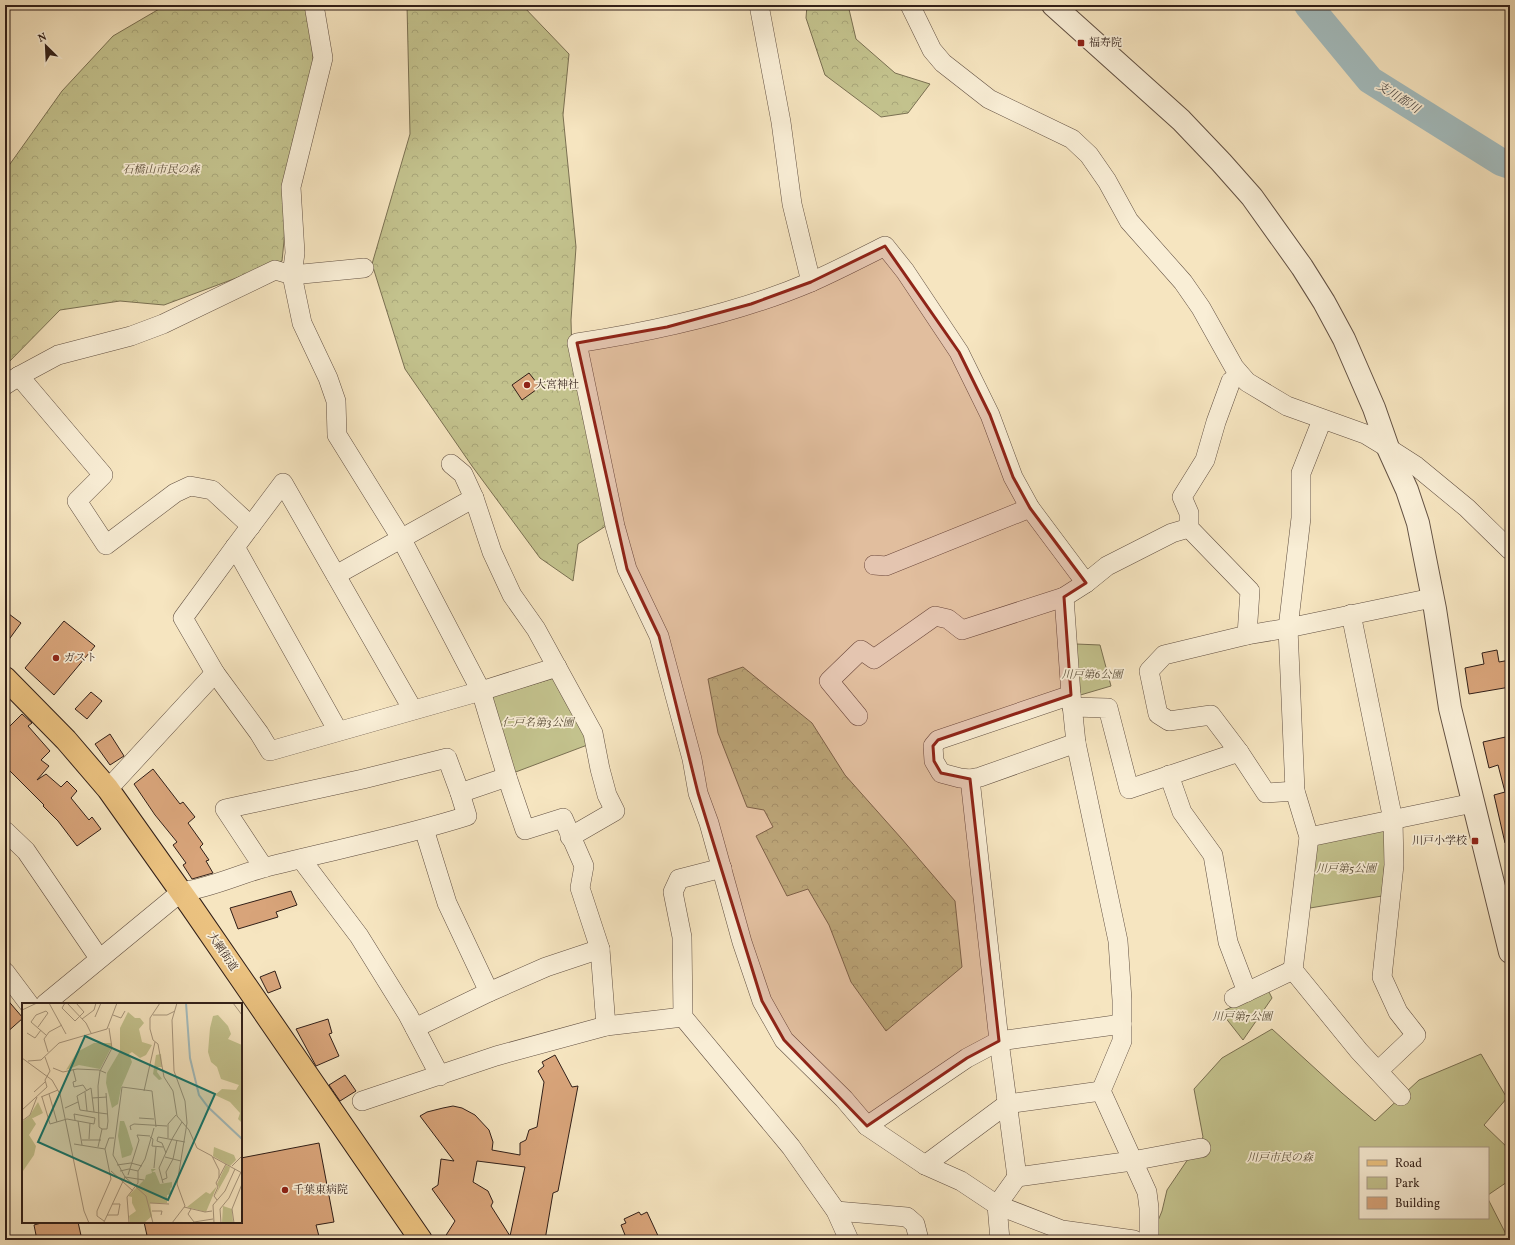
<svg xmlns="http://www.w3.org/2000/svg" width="1515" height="1245" font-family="Vollkorn,'Noto Serif JP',serif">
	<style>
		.forest { fill: url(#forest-crowns); stroke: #7a7052 }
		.park { fill: #c3c28d; stroke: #7a7052 }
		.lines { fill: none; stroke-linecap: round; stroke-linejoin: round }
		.river { stroke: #a3bcbe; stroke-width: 28 }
		.building { fill: #d8a47a; stroke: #311f18; fill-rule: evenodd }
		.minor-casing { stroke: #625042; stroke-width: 20 }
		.tertiary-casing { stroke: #625042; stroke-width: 24 }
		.primary-casing { stroke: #311f18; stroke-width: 24 }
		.minor { stroke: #f9eed6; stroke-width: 19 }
		.tertiary { stroke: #f9eed6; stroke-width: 22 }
		.primary { stroke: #ebc280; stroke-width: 22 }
		.marked { fill: #8f2418; fill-opacity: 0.2; stroke: #8f2418; stroke-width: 3; stroke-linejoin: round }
		.poi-dot { fill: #8f2418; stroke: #f9eed6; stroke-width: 1.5 }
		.labels { text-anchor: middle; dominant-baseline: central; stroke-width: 3.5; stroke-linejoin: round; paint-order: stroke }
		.poi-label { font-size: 11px; fill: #311f18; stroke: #f9eed6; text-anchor: start }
		.park-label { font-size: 11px; font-style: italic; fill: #5d503b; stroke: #f9eed6 }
		.street-label { font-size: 11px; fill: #311f18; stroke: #f9eed6 }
		.water-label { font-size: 12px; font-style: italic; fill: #534e4a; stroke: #f9eed6 }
		.inset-river { fill: none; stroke: #a3bcbe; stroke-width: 2 }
		.inset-road { fill: none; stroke: #a7967d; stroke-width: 1 }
		.view { fill: #0f766e; fill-opacity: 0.15; stroke: #0f766e; stroke-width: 2 }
		.inset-edge { fill: none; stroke: #311f18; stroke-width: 2 }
	</style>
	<defs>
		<pattern id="forest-crowns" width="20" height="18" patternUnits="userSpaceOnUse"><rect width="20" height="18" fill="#c3c28d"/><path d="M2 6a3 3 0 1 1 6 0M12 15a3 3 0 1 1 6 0" fill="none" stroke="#a8a679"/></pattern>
	</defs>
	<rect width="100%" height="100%" fill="#f6e5c0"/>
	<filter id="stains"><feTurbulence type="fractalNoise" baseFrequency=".005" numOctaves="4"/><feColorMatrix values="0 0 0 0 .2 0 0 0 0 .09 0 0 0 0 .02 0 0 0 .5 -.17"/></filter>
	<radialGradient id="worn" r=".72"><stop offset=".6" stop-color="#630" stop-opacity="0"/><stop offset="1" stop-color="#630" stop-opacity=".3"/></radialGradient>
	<g class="forest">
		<path d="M166 5H308L313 25V77L286 193 284 241 282 261 164 305 120 301 60 310 5 366V171L62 91 113 36Z"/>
		<path d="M407 5H522L569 54 563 115 576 247 571 320 572 356 615 520 578 544 573 581 540 558 472 466 405 369 372 264 410 134Z"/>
		<path d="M807 5H848L856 39 895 73 930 84 908 113 881 117 825 75 806 18Z"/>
		<path d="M743 667 812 723 845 775 901 838 955 901 962 967 886 1031 851 982 829 925 808 889 787 896 756 836 773 827 764 810 747 807 718 733 708 679Z"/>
	</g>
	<g class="park">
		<path d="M1076 644 1100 645 1111 686 1077 696Z"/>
		<path d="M554 678 590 744 513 773 491 697Z"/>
		<path d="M1380 829 1387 835 1382 896 1310 908 1312 848 1320 842Z"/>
		<path d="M1268 990 1272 998 1243 1040 1221 1012Z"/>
		<path d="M1272 1029 1342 1093 1375 1121 1419 1080 1481 1054 1507 1098 1484 1125 1510 1150V1180L1488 1195V1148H1360V1218H1488V1199L1509 1240H1153V1233L1162 1211 1167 1190 1203 1137 1194 1089 1222 1058Z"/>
	</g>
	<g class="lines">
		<path class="river" d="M1308 5 1370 80 1501 162 1510 165"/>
	</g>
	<g class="building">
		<path d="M529 373 540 387 522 400 512 385Z"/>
		<path d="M5 611 21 623 5 645Z"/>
		<path d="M64 621 95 646 54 695 25 668Z"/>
		<path d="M1497 650 1499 662 1510 660V687L1469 694 1465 668 1484 664 1482 653Z"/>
		<path d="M91 692 102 701 87 719 75 709Z"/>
		<path d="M22 714 32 723 28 726 50 751 41 760 49 766 37 780 46 774 61 787 67 781 77 791 71 798 89 820 92 817 101 829 77 846 58 821 43 806 44 805 5 766V731Z"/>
		<path d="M110 734 124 756 110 765 95 744Z"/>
		<path d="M1510 736V843H1505L1494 795 1505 792 1498 765 1489 768 1483 742Z"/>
		<path d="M153 769 180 804 183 802 195 817 188 823 203 844 200 847 209 860 206 861 213 873 192 879 183 865 186 863 173 845 177 842 155 815 134 784Z"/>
		<path d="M291 891 297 905 276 912 278 917 238 929 230 908Z"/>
		<path d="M275 971 281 988 268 993 260 977Z"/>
		<path d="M5 997 23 1018 5 1034Z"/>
		<path d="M328 1019 332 1033 329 1034 339 1056 316 1066 296 1029Z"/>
		<path d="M555 1055 572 1087 578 1086 558 1191 553 1193 545 1240H443L455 1221 432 1189 438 1185 441 1159 454 1161 420 1116 427 1112 443 1108 453 1106 462 1108 475 1115 489 1130 493 1142 492 1150 520 1155V1143L526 1140 529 1130 537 1127 544 1082 538 1071 544 1066 542 1062ZM477 1161 525 1167 510 1236 491 1206 493 1202 488 1191 473 1182Z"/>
		<path d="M345 1075 356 1091 340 1101 329 1085Z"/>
		<path d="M319 1143 334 1222 316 1225 320 1240H148L144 1222H241V1158Z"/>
		<path d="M639 1212 641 1215 647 1212 660 1240H627L621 1225 626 1223 624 1219Z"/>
		<path d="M45 1222H78L82 1240H37L34 1225Z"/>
	</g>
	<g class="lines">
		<defs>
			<g id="minor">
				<path d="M314 5 323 58 291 187 295 253 292 275 302 323 328 378 336 401 337 435 401 538 481 691 507 777 525 830 563 818 584 866 580 888 600 949 606 1026"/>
				<path d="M759 5 781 122 792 204 811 282"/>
				<path d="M910 5 932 50 943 63 989 99 1072 139 1089 155 1107 181 1129 221 1183 282 1201 308 1234 367 1247 382 1287 406 1365 434 1388 448 1416 466 1467 508 1510 550"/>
				<path d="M19 376 103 475 77 501 106 545 175 493 190 486 212 490 251 526"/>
				<path d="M1231 381 1216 422 1205 460 1182 497 1189 513V528L1250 591 1247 635"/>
				<path d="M5 385 19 376 58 355 131 336 163 324 275 270 292 275 364 268"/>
				<path d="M1322 420 1301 473V518L1288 628 1295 791 1309 837 1293 970 1359 1051 1401 1096"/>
				<path d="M451 464 463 474 474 498 492 552 512 595 536 629 593 733 600 769 607 795 615 811 570 837"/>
				<path d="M235 547 338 731"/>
				<path d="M874 565 886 566 1030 508"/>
				<path d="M336 575 474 498"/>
				<path d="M1086 583 1030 508 1013 477 990 415 959 352 905 271 885 246C861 258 836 271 811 282 738 313 656 331 577 343L615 526 627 569 659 636 692 759 698 793 709 823 742 942 762 1001 784 1040 844 1099 867 1126 925 1165 961 1181 997 1205 1062 1230 1134 1240"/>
				<path d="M1064 597 1071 695 1076 743 1118 941 1122 1000V1041L1101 1091 1147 1192 1149 1208V1240"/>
				<path d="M1351 614 1393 820 1394 865 1382 977 1398 1012 1416 1035 1378 1071"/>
				<path d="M1071 695 938 740 933 746 934 761 941 773 960 778 970 779 980 777 1076 743"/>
				<path d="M1072 707 1108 708 1129 789 1239 752"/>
				<path d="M413 710 283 483 235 547 183 618 215 673 259 733 270 751 481 691 557 667"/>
				<path d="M858 716 829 681 861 650 874 659 935 616 948 619 962 630 1064 597 1086 583 1107 566 1172 533 1189 528"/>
				<path d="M1169 775 1182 812 1213 855 1228 942 1247 992"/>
				<path d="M970 779 999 1041 1017 1177"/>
				<path d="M108 789 215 673"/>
				<path d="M1295 791 1266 793 1239 752 1211 715 1169 721 1158 714 1149 671 1164 655 1247 635 1288 628 1432 598"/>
				<path d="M460 793 507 777"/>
				<path d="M424 829 447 903 489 992"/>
				<path d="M5 831 26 851 99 958"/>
				<path d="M1309 837 1473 803"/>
				<path d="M301 859 359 936 408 1015 440 1076"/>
				<path d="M722 868 679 879 673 892 682 937 683 1017 791 1147 836 1211 849 1240"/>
				<path d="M5 972 29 1004"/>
				<path d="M1234 998 1293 970"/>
				<path d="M45 1004 181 892C210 888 237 875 266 867 333 850 401 837 467 816L460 793 447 758 363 779 225 809 264 868"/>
				<path d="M415 1028 489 992 546 967 600 949"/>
				<path d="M362 1101 496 1056 606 1026 683 1017"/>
				<path d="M867 1126 967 1058 999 1041 1122 1024"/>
				<path d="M925 1165 1007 1104 1101 1091"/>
				<path d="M836 1211 907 1217 915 1224 919 1240"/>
				<path d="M1000 1240 997 1205 1017 1177 1132 1161 1201 1148"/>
			</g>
			<path id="tertiary" d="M1053 5 1181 120 1221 162 1252 197 1302 267 1324 302 1344 339 1374 408 1388 448 1407 490 1418 523 1435 609 1450 708 1510 952"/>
			<path id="primary" d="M5 678 66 740 108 789 191 906 421 1240"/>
		</defs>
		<use href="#minor" class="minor-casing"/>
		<use href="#tertiary" class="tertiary-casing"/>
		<use href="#primary" class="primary-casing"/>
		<use href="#minor" class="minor"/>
		<use href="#tertiary" class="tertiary"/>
		<use href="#primary" class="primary"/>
	</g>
	<path class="marked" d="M885 246 959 352 990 415 1013 477 1030 508 1086 583 1064 597 1071 695 938 740 933 746 934 761 941 773 970 779 999 1041 967 1058 867 1126 784 1040 762 1001 698 793 659 636 627 569 577 343 667 327 751 304 811 282Z"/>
	<g class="poi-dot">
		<rect x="1077" y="39" width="8" height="8" rx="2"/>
		<circle cx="527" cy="385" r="4"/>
		<circle cx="56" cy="658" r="4"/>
		<rect x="1471" y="837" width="8" height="8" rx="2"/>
		<circle cx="285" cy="1190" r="4"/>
	</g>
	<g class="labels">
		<g class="poi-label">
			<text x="1089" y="43">福寿院</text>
			<text x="535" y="385">大宮神社</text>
			<text x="64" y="658">ガスト</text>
			<text x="1467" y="841" text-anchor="end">川戸小学校</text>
			<text x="293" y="1190">千葉東病院</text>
		</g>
		<g class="park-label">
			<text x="161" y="170">石橋山市民の森</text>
			<text x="1092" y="675">川戸第6公園</text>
			<text x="538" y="723">仁戸名第3公園</text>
			<text x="1346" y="869">川戸第5公園</text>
			<text x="1242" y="1017">川戸第7公園</text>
			<text x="1280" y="1158">川戸市民の森</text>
		</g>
		<g class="street-label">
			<text transform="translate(222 952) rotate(56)">大網街道</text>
		</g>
		<g class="water-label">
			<text transform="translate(1398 98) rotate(32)">支川都川</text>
		</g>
	</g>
	<g transform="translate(22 1003)">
		<rect width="220" height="220" fill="#f6e5c0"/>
		<path d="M106 9 113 15H118L122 20 117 26 120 39 130 42 124 52 118 55 110 49 107 51 110 59 99 85 96 101 90 105 84 80 85 70 98 48V25ZM196 12 206 23 209 31 206 36 220 42V120L216 116 218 110 208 99 193 92 200 86 214 87 217 82 199 76 195 64 189 59 186 49 188 25 191 13ZM72 40H89L90 43 78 66 57 62 44 67 55 49ZM139 51 140 64H136L135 69 140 76 137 77 131 71 134 52ZM11 110 18 111 10 115 14 121 7 132 14 143 12 152 1 168 0 119ZM98 118H102L105 126 111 146 109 152 100 155 96 133ZM192 144 212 152 214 157 208 163 191 153ZM204 162 208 164 207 168 193 193 197 184 195 181ZM195 183 184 209 165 204 184 189 188 191ZM201 203 210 206 211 219 200 220Z" fill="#c3c28d"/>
		<path d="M16 99 21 110 11 115 8 112ZM129 166H134L130 169H133L138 181 150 179V184L148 186 150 191 145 192V200H128L130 213 122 220H108L107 213 114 208 110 200V194L106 193 123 176 124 172 130 170Z" fill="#c3c28d"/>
		<path class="inset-river" d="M164 0 168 55 177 92 186 104 220 136"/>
		<path class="inset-road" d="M27 0 44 31M43 0 40 5 53 18 62 9 54 0M45 0 64 20 69 30M138 0 128 15V26L131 37 136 41 142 74 151 88 155 113 167 127 175 145 190 153 197 167V175M211 0 220 12M0 7 15 0M91 12 99 15 103 8M131 12H145L153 8M73 14 79 0M60 16 72 7 74 0M16 24 26 10 24 8 14 12 9 19 24 32M5 30 13 35 19 27M26 49 22 36 27 29 40 22M0 55 30 77 38 91 62 208 67 220M6 58 19 57 37 40 85 26 95 0M31 65 41 69 55 66 77 67 84 70M51 66 54 78 51 79 52 84 61 82 65 88M122 88 133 39M12 89 23 79M63 89 65 108M27 91 35 119M19 94 36 87M20 94 28 121 45 116 72 121 73 115 52 111 53 117M70 95 85 94M43 105 56 99M0 107 25 84 23 77 28 68 23 54M72 109 69 85 55 93 58 107 78 110 86 111M117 115 132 116M0 118 8 112 15 94M56 118 60 142M80 126 77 124 76 83 78 68 90 45 87 25M80 126H85L86 118 84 90M109 127 108 123 112 121 145 123M128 134 131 136 130 143 141 144M146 135V121L154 112M67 136 68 120M60 137H79M52 141 83 146M76 144 80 126M144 150 140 140 135 138 136 134 163 139M143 154 159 158M191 154 220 170M95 162 109 160 120 163M210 163 220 153M132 165 134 144M89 168 111 188M98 168 107 166 116 168M106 172 117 137 115 132 128 133M140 177 145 175 144 169 151 156 155 137M141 180 137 165 150 136 160 119M195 197 192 193 196 184 194 180 204 161M128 200 147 201M162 204 183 209 190 208M169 206 166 211 172 219M130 208H140L139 212M85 212H96L98 201H90M82 218 75 213V208L89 176 83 146 87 135H92M82 219 103 174 122 177M172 219 191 216M107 220 105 194 116 180V168L123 156 132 125M131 220 124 193 103 174 91 152 100 84 130 88 134 124M150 220 163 203 155 181 165 120 163 98 152 68 150 17 155 0M192 220 191 202 203 188 213 166M199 220 198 206 207 195 219 169M212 220 210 206 220 181"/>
		<path class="view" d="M63 33 193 91 146 197 16 139Z"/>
		<rect width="220" height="220" class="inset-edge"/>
	</g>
	<rect width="1515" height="1245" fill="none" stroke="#f6e5c0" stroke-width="20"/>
	<rect x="6" y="6" width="1503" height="1233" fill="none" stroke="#311f18" stroke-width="2"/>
	<rect x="10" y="10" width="1495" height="1225" fill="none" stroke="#311f18"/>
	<rect x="1359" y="1147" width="130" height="72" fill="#f9eed6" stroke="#a99b8a"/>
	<rect x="1367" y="1160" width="20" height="6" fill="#ebc280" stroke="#a99b8a"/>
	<text x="1395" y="1167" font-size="12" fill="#311f18">Road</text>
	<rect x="1367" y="1177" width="20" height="12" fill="#c3c28d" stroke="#a99b8a"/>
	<text x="1395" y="1187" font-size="12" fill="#311f18">Park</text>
	<rect x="1367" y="1197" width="20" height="12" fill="#d8a47a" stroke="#a99b8a"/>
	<text x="1395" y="1207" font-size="12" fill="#311f18">Building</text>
	<g transform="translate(46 46) rotate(336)" stroke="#f9eed6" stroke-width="3" paint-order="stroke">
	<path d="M0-3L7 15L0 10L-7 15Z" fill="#311f18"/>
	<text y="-6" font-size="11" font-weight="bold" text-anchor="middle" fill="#311f18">N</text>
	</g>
	<rect width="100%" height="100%" filter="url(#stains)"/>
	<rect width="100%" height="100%" fill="url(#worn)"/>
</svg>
